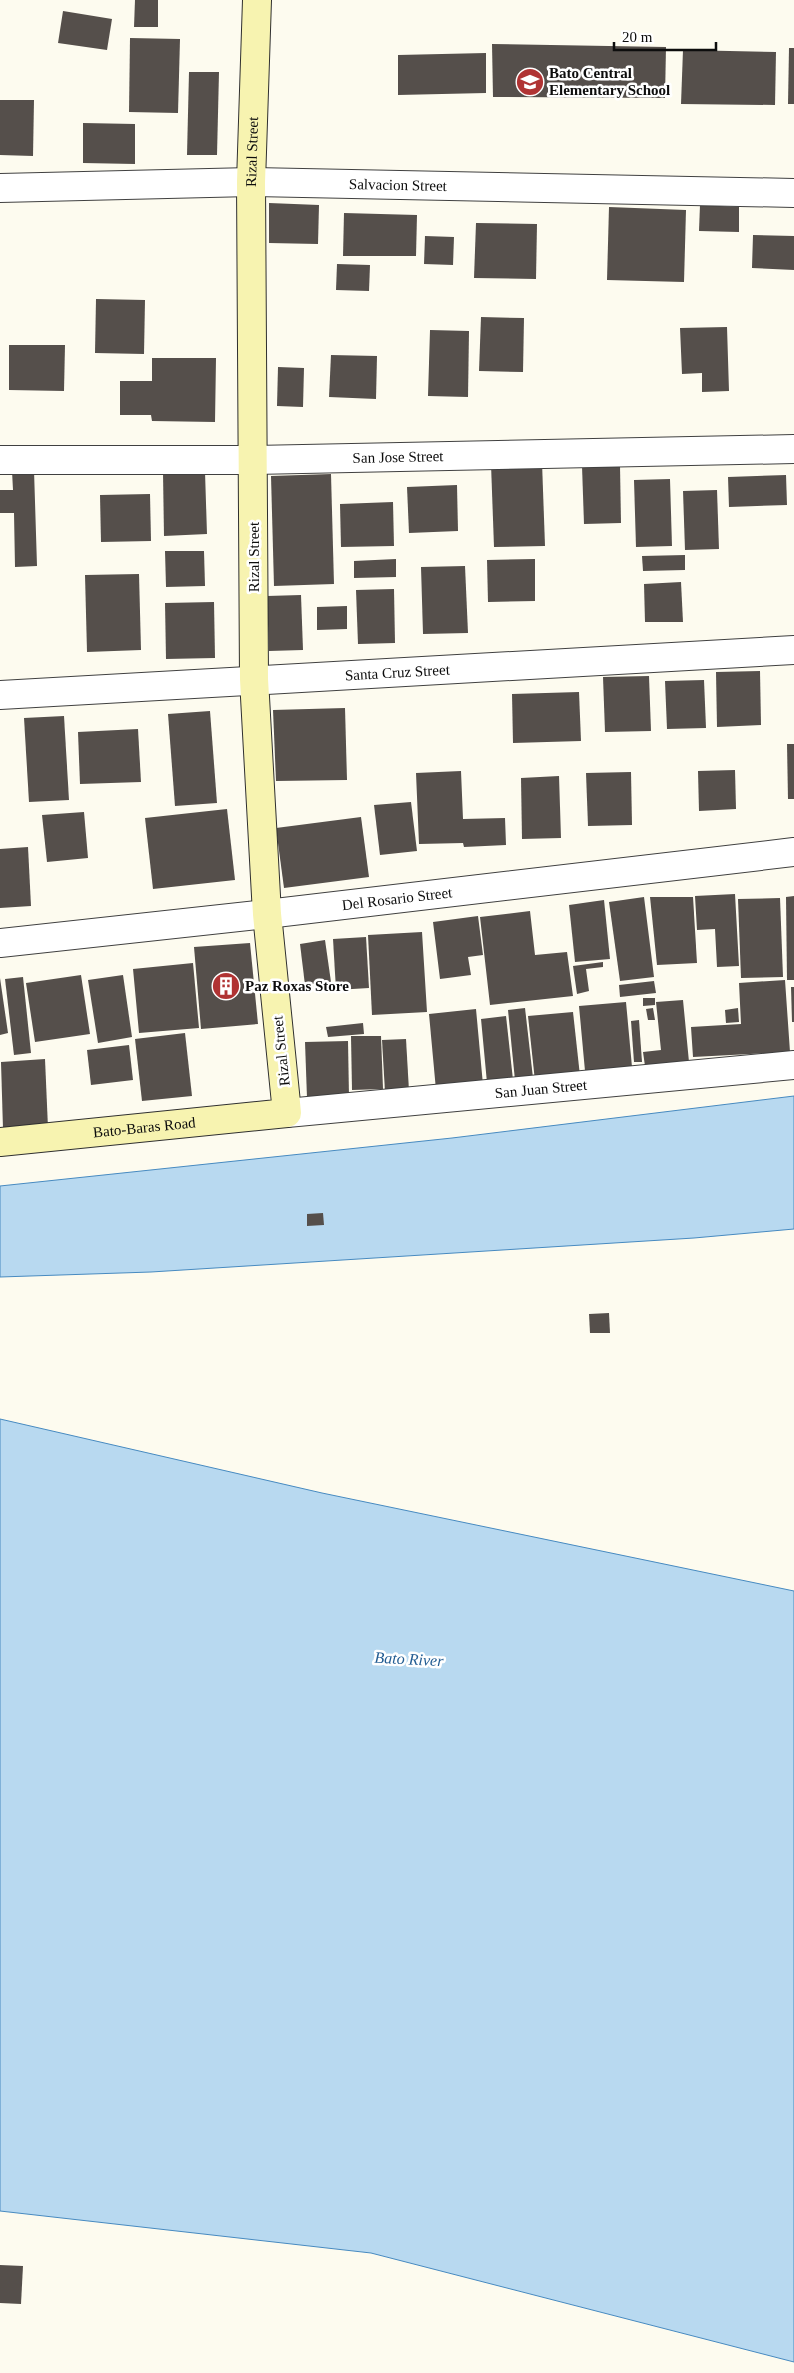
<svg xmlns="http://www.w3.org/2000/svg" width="794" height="2373" font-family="'Times New Roman',serif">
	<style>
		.water { fill: #b8d9f0; stroke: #478ac0 }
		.building { fill: #554f4b }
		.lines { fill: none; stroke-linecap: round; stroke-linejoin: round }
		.minor-casing { stroke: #404040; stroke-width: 30 }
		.tertiary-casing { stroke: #404040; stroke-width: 30 }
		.secondary-casing { stroke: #2f2f2f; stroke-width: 30 }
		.minor { stroke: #fff; stroke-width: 28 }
		.tertiary { stroke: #fff; stroke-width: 28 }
		.secondary { stroke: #f7f3b0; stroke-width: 28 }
		.labels { text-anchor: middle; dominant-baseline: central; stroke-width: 5; stroke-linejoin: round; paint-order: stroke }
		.poi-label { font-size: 15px; font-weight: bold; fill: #0d0d0d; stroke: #fff; text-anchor: start }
		.street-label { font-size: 15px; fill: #0d0d0d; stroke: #fff }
		.water-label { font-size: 16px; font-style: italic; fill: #235d93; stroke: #fff }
	</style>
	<rect width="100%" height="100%" fill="#fdfbef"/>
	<g class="water">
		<path d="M794 1096V1229L694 1238 151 1272 0 1277V1186L452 1138Z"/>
		<path d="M0 1419 322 1493 794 1591V2362L371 2253 0 2211Z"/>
	</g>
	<g class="building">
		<path d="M135 0H158V27H134Z"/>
		<path d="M63 11 112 19 107 50 58 43Z"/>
		<path d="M130 38 180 39 178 113 129 112Z"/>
		<path d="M492 44 666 47 665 98 493 97Z"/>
		<path d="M789 48H794V104H788Z"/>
		<path d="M683 50 776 52 775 105 681 104Z"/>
		<path d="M486 53V93L398 95V55Z"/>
		<path d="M189 72H219L217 155H187Z"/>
		<path d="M0 100H34L33 156 0 155Z"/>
		<path d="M83 123 135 124V164L83 163Z"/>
		<path d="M269 203 319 205 318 244 269 243Z"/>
		<path d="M700 205 739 207V232L699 231Z"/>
		<path d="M609 207 686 210 684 282 607 280Z"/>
		<path d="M344 213 417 215 416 256H343Z"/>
		<path d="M476 223 537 224 536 279 474 278Z"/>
		<path d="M753 235 794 236V270L752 268Z"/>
		<path d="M425 236 454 237 453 265 424 264Z"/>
		<path d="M337 264 370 265 369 291 336 290Z"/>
		<path d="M96 299 145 300 144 354 95 353Z"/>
		<path d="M481 317 524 318 523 372 479 371Z"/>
		<path d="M727 327 729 391 702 392V373L682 374 680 328Z"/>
		<path d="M430 330 469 331 468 397 428 396Z"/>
		<path d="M9 345H65L64 391 9 390Z"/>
		<path d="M331 355 377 356 376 399 329 397Z"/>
		<path d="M152 358H216L215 422 152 421 151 415H120V381H152Z"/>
		<path d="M278 367 304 368 303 407 277 406Z"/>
		<path d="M542 462 545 546 494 547 491 464Z"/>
		<path d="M582 466H620L621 523 584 524Z"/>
		<path d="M34 470 37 566 15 567 14 513H0V490H13L12 471Z"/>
		<path d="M205 472 207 534 164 536 163 473Z"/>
		<path d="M331 474 334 584 274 586 271 476Z"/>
		<path d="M786 475 787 505 729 507 728 477Z"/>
		<path d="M670 479 672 546 636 547 634 480Z"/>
		<path d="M457 485 458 531 409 533 407 487Z"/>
		<path d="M717 490 719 549 685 550 683 491Z"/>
		<path d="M150 494 151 541 101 542 100 495Z"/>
		<path d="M393 502 394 546 341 547 340 504Z"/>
		<path d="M165 551H204L205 586 166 587Z"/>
		<path d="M685 555V570L643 571 642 556Z"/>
		<path d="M396 559V577L354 578V561Z"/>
		<path d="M535 559V601L488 602 487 560Z"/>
		<path d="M465 566 468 633 423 634 421 567Z"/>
		<path d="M139 574 141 650 87 652 85 575Z"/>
		<path d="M681 582 683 622H645L644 584Z"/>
		<path d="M394 589 395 643 358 644 356 590Z"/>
		<path d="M301 595 303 650 269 651 267 596Z"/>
		<path d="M214 602 215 658 166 659 165 603Z"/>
		<path d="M347 606V629L317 630V607Z"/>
		<path d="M760 671 761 725 717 727 716 672Z"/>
		<path d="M649 676 651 731 605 732 603 677Z"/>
		<path d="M704 680 706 728 667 729 665 681Z"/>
		<path d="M579 692 581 741 513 743 512 694Z"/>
		<path d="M345 708 347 780 276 781 273 710Z"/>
		<path d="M210 711 217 803 175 806 168 714Z"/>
		<path d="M64 716 69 800 29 802 24 718Z"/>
		<path d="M138 729 141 782 80 784 78 732Z"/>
		<path d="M787 744H794V799H788Z"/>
		<path d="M735 770 736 809 699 811 698 771Z"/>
		<path d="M461 771 463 819 505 818 506 845 464 847 463 843 419 844 416 773Z"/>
		<path d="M631 772 632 825 588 826 586 773Z"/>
		<path d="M559 776 561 838 522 839 521 778Z"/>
		<path d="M411 802 417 851 380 855 374 805Z"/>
		<path d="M227 809 235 880 153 889 145 818Z"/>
		<path d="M84 812 88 858 47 862 42 815Z"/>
		<path d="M361 817 369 877 284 888 276 828Z"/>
		<path d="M28 847 31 906 0 908V849Z"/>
		<path d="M735 894 739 966 717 967 715 929 697 930 695 896Z"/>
		<path d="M794 896V980H787L786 897Z"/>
		<path d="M644 897 654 977 620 981 609 902Z"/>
		<path d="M650 897H693L697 963 657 965Z"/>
		<path d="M780 898 783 977 741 978 738 899Z"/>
		<path d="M604 900 610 959 575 962 569 905Z"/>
		<path d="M530 911 535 955 567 952 573 996 490 1005 480 917Z"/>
		<path d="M478 916 483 955 468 957 471 975 440 979 433 922Z"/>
		<path d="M422 932 427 1012 372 1015 368 935Z"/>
		<path d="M366 937 369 988 336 990 333 939Z"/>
		<path d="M325 940 331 982 305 985 300 944Z"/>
		<path d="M250 943 258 1024 201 1029 194 947Z"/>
		<path d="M603 962V967L586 969 589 991 577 994 573 966Z"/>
		<path d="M193 963 199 1028 139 1033 133 969Z"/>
		<path d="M81 975 90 1034 35 1042 26 983Z"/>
		<path d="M123 975 132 1037 98 1043 88 980Z"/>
		<path d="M23 977 31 1053 14 1055 5 979Z"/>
		<path d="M0 978 8 1033 0 1035Z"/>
		<path d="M785 980 790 1052 693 1057 691 1027 741 1024 739 983Z"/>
		<path d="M654 981 656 993 620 997 619 985Z"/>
		<path d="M791 987H794V1022H792Z"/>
		<path d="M643 998H655V1005L643 1006Z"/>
		<path d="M683 1000 689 1062 645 1066 643 1052 661 1050 656 1002Z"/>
		<path d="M626 1002 632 1067 585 1071 579 1006Z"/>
		<path d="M525 1008 533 1078 515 1080 508 1010Z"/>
		<path d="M653 1008 655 1020H648L646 1009Z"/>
		<path d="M738 1008 739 1022 726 1023 725 1010Z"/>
		<path d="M476 1009 483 1085 436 1090 429 1014Z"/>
		<path d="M573 1012 580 1076 535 1081 528 1016Z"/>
		<path d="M506 1016 513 1080 487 1083 481 1019Z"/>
		<path d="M639 1020 642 1062H634L631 1021Z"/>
		<path d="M363 1023 364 1034 328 1037 326 1027Z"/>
		<path d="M185 1033 192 1096 142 1101 135 1039Z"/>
		<path d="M351 1036H381L383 1089 352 1090Z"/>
		<path d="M406 1039 409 1091 385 1092 382 1040Z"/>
		<path d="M348 1041 349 1097 307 1098 305 1042Z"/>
		<path d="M129 1045 133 1080 91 1085 87 1050Z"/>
		<path d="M45 1059 48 1128 3 1129 1 1062Z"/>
		<path d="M323 1213 324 1225 307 1226V1214Z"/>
		<path d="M609 1313 610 1333H590L589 1314Z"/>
		<path d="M0 2265 23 2266 21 2304 0 2303Z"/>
	</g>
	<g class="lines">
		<defs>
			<g id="minor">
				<path id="s1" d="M0 188 251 182 794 193"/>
				<path id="s2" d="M0 460H253L794 449"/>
				<path id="s3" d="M0 695 794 650"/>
				<path d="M0 943 267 914"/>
				<path id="s4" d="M287 1113 794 1065"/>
			</g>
			<g id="tertiary">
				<path id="s5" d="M267 914 794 852"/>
			</g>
			<g id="secondary">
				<path id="s6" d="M0 1142 287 1113 267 914 254 679 251 182 257 0"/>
			</g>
		</defs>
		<use href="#minor" class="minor-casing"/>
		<use href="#tertiary" class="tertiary-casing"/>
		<use href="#secondary" class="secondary-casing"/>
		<use href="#minor" class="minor"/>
		<use href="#tertiary" class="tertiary"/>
		<use href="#secondary" class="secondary"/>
	</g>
	<defs>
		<symbol id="school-disc" viewBox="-11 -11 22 22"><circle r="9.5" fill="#b03333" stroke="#fff"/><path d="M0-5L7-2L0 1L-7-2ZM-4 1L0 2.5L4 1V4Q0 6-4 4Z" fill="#fff"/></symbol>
		<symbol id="building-disc" viewBox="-11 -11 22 22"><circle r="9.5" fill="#b03333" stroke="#fff"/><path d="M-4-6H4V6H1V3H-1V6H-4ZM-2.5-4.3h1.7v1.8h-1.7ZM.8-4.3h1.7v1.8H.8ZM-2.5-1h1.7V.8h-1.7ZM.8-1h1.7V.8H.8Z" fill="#fff"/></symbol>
	</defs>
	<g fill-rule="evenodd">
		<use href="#school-disc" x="514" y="66" width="32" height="32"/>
		<use href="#building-disc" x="210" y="970" width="32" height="32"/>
	</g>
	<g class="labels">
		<g class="poi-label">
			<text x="549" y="73">Bato Central<tspan x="549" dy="17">Elementary School</tspan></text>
			<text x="245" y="986">Paz Roxas Store</text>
		</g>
		<g class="street-label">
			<text stroke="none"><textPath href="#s6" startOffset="1251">Rizal Street</textPath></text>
			<text stroke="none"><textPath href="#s1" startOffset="398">Salvacion Street</textPath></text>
			<text stroke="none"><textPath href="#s2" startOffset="398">San Jose Street</textPath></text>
			<text transform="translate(254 557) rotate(-90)">Rizal Street</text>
			<text stroke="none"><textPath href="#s3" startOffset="398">Santa Cruz Street</textPath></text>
			<text stroke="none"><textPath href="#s5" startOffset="131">Del Rosario Street</textPath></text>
			<text transform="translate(281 1051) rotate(-96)">Rizal Street</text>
			<text stroke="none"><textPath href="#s4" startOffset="255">San Juan Street</textPath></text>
			<text stroke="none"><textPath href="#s6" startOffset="145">Bato-Baras Road</textPath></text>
		</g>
		<g class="water-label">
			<text transform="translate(409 1659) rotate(3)">Bato River</text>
		</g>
	</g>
	<path d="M614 42v8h102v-8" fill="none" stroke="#0d0d0d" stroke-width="2.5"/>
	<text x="622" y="42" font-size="15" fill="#0d0d0d" stroke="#ffffff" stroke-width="4" paint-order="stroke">20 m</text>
</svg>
